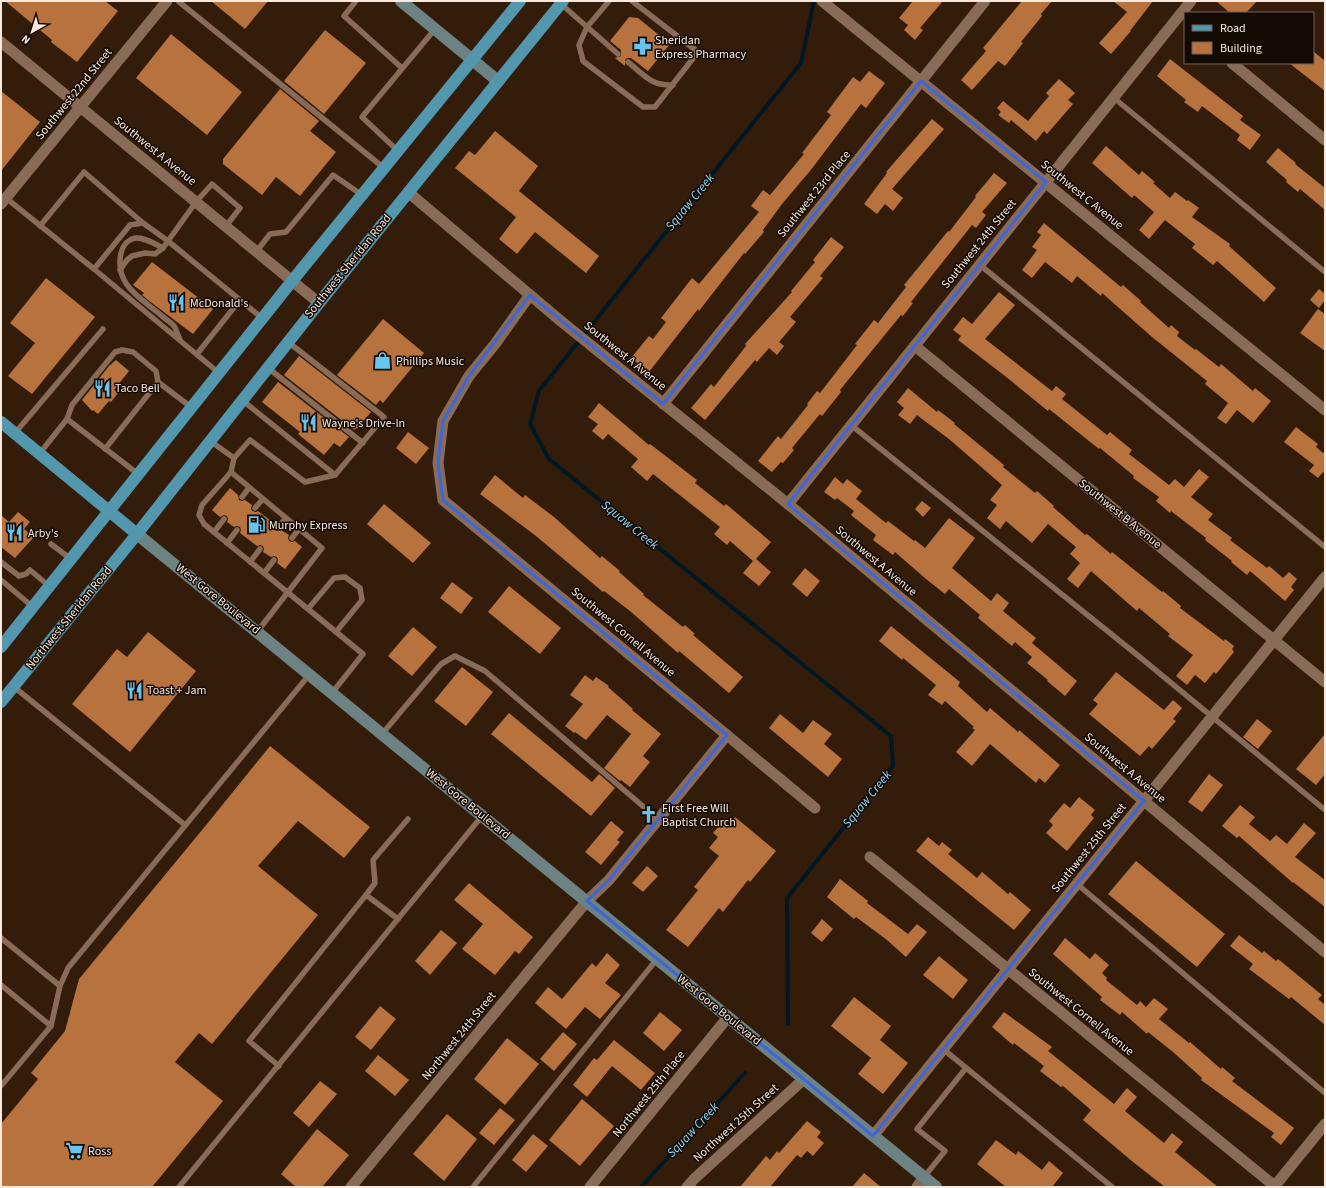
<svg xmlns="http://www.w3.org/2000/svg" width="1326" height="1188" font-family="'Source Sans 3',sans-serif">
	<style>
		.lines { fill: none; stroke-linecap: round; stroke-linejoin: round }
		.stream { stroke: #001824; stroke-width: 4 }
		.building { fill: #b7723d }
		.lane { stroke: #896c57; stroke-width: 5.5 }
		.street { stroke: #896c57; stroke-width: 11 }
		.secondary { stroke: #6d8282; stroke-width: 12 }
		.primary { stroke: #5297ae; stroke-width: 12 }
		.marked { fill: none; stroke: #3e65d9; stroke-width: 3; stroke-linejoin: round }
		.labels { text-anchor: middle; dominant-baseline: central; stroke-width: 3; stroke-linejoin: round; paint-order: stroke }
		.poi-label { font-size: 12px; fill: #fae9dd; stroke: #140a04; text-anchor: start }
		.street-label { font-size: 12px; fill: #fae9dd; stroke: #140a04 }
		.water-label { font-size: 13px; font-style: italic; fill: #93d9fb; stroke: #140a04 }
	</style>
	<rect width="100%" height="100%" fill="#341c0a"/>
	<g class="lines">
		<g class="stream">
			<path d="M788 1024 787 898 893 766 891 736 549 459 530 424 539 391 801 63 814 1"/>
			<path d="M641 1187 745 1073"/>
		</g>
	</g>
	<g class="building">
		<path d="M5 1H105L118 11 77 62 51 42 52 40Z"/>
		<path d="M211 1H268L245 29Z"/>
		<path d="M913 1H943L920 28 923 30 915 40 904 30 908 25 899 18Z"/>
		<path d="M1022 1H1052L1041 14 1042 16 1021 42 1023 43 1005 66 998 61 972 90 961 80 986 51 983 48Z"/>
		<path d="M1113 1H1153L1130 31H1131L1111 54 1099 43 1127 12Z"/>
		<path d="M1216 1H1257L1246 13H1230Z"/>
		<path d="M629 17 638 18 670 44 648 71 631 58H627L625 60V66L615 58 621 56V50L610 41Z"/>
		<path d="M325 30 366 63 324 114 284 81Z"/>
		<path d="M171 34 242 92 207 135 136 78Z"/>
		<path d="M1313 51 1325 61V91L1289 63H1313Z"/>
		<path d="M1170 59 1243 116 1240 120 1261 135 1250 150 1237 140 1240 135 1202 106 1198 112 1184 102 1186 100 1157 76Z"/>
		<path d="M869 71 885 83 866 108 861 104 810 171 782 204 763 230 764 232 745 254 744 253 699 311 698 309 649 372 631 358 649 336 653 339 666 322 661 318 692 278 699 284 759 212 751 206 763 190 770 195 804 154 802 153 831 115 827 112 853 77 860 82Z"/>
		<path d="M1059 79 1075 93 1068 100 1073 104 1047 134 1044 131 1036 141 1011 120 1009 123 998 115 1001 112 997 108 1003 101 1028 121 1049 96 1046 93Z"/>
		<path d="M280 89 319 121 310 131 336 152 300 196 276 177 262 195 223 164V159Z"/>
		<path d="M1 91 40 122 1 171Z"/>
		<path d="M932 119 944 129 892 189 903 198 893 211 885 204 877 214 864 204 887 173 886 172Z"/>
		<path d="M495 131 538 166 519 191 599 256 586 273 535 232 517 254 499 239 516 217 455 168 469 151 475 155Z"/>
		<path d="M1106 146 1139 175 1142 171 1155 182 1153 183 1170 198 1175 192 1187 201 1188 200 1199 208 1192 217 1230 244 1229 246 1276 288 1264 302 1217 261 1213 265 1192 248 1195 244 1165 220 1149 239 1139 230 1154 212 1134 195 1132 198 1092 163Z"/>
		<path d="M1278 148 1296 163 1295 164 1325 188V210L1300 189 1298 192 1286 182 1287 180 1266 162Z"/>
		<path d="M994 173 1007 183 982 212 986 215 976 228 972 225 911 302 913 303 903 316 901 315 840 390 841 392 822 416 820 414 792 448 794 450 783 463 781 462 772 472 758 461 778 436 781 439 808 405 807 404 817 391 820 393 857 345 855 344 874 320 878 323 906 287 904 285 948 231 949 232 976 197 975 196Z"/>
		<path d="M1044 223 1121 287 1123 285 1141 301 1140 302 1169 328 1171 325 1179 332 1177 336 1195 350 1196 349 1219 367 1221 364 1253 391 1255 388 1271 401 1253 423 1237 410 1226 424 1217 418 1228 403 1205 384 1207 381 1152 337 1102 293 1101 296 1077 276 1072 283 1045 262 1032 278 1022 270 1037 250 1032 247 1041 235 1037 232Z"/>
		<path d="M831 237 844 247 820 276 823 278 790 317 796 322 779 342 784 346 777 355 769 348 757 362 755 360 705 420 691 408 711 384 714 387 746 346 745 344 792 292 791 291 815 262 813 260Z"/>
		<path d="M152 262 213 309 193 334 148 300 142 295 144 293 133 285Z"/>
		<path d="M46 278 95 317 32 394 8 376 35 343 10 323Z"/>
		<path d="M1319 289 1325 294V300L1319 308 1310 300Z"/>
		<path d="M999 292 1015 305 985 339 1052 391 1056 386 1066 394 1062 399 1107 435 1110 432 1132 450 1129 454 1169 485 1175 479 1184 487 1199 469 1209 477 1191 497 1213 514 1208 520 1232 538 1230 540 1267 568 1269 566 1283 578 1289 572 1297 579 1291 587 1294 590 1285 601 1250 571 1247 575 1231 562 1232 561 1205 540 1206 538 1171 511 1170 513 1156 501 1159 497 1133 478 1134 476 1100 448 1099 449 1049 409 1048 411 1005 376 958 340 961 336 953 330 963 317 972 324Z"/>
		<path d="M1318 309 1325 314V351L1300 333Z"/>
		<path d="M383 319 424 353 383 403 380 400 376 405 337 375Z"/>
		<path d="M299 356 371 412 357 429 356 428 354 430 284 375Z"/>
		<path d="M116 360 129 371 114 390 118 393 111 402 109 401 98 414 93 410 92 411 82 400 109 366Z"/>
		<path d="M278 382 349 437 340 447 334 443 324 455 298 434 300 432 262 402Z"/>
		<path d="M908 388 937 412 938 410 955 423 954 424 1004 465 1003 467 1035 493 1037 491 1054 506 1053 507 1085 535 1087 534 1111 554 1112 552 1162 592 1163 591 1181 606 1180 608 1224 641 1225 639 1234 646 1232 649 1234 652 1216 674 1214 672 1205 683 1195 675 1187 685 1176 676 1193 655 1168 636 1170 634 1139 608 1137 611 1091 571 1078 588 1067 579 1080 563 1070 554 1076 547 1048 524 1032 543 1006 521 1000 529 987 518 997 505 990 500 1002 485 949 439 922 419 917 415 910 424 898 415 904 408 897 402Z"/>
		<path d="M599 403 649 445 650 444 697 480 695 483 724 506 726 504 771 542 756 559 771 572 759 586 743 573 753 561 730 541 727 545 714 534 720 527 653 474 647 481 631 467 638 459 608 434 603 440 592 431 598 424 588 417Z"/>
		<path d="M1296 427 1318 444 1316 447 1323 453 1325 451V474L1323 472 1318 478 1309 471 1314 465 1284 442Z"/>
		<path d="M408 432 429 448 416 464 396 448Z"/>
		<path d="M495 475 523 498 525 495 554 517 600 558 602 556 620 571 619 572 644 594 643 595 683 627 685 625 695 634 693 635 743 677 729 693 679 651 678 653 630 611 604 591 603 592 536 536 480 494Z"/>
		<path d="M835 477 843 484 847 479 862 491 856 499 886 523 888 521 914 541 915 540 925 548 949 518 975 538 952 568 991 601 997 593 1009 603 1003 611 1036 638 1032 643 1077 681 1065 696 1047 681 1048 680 1027 663 1032 657 1015 642 1012 646 978 618 980 615 949 589 945 594 926 579 895 552 893 555 873 540 876 535 851 515 854 511 837 498 835 500 824 492Z"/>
		<path d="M230 488 238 495 239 500 242 501 245 500 252 505 251 509 252 511 256 512 258 511 275 524 274 528 276 530 279 531 281 530 289 535 288 538 289 541 292 542 295 541 302 547 285 569 277 563 278 560 277 557 274 556 271 557 263 552 264 549 263 546 260 545 257 546 240 533 241 530 240 527 237 526 234 527 227 522 228 519 227 516 224 515 220 517 212 510Z"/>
		<path d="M922 501 931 508 923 517 915 509Z"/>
		<path d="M384 504 431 543 413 563 367 524Z"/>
		<path d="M18 512 30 522 24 529 34 537 15 558 1 547V515L9 522Z"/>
		<path d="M805 568 820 581 807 597 792 584Z"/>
		<path d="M452 582 473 598 461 614 440 598Z"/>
		<path d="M509 586 561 628 540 654 488 612Z"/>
		<path d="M891 626 960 682 958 686 987 712 990 708 1018 732 1019 730 1060 765 1045 783 1039 778 1036 783 990 744 972 766 956 752 975 730 972 728 974 727 945 701 942 705 928 695 936 685 903 658 902 660 879 641Z"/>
		<path d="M413 627 437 647 412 676 388 656Z"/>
		<path d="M148 632 196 671 130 752 72 704 117 649 127 657Z"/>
		<path d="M462 667 493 692 466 726 434 701Z"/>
		<path d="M1116 672 1164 710 1173 700 1182 708 1173 719 1176 721 1152 749 1149 746 1140 756 1089 714 1098 704 1093 700Z"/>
		<path d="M585 675 593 681 596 677 609 686 608 687 633 709 632 710 661 734 643 756 650 762 630 787 621 780 620 781 604 768 631 734 607 715 586 740 575 732 574 733 565 726 583 704 570 695Z"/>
		<path d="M509 713 592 782 599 774 615 788 591 816 491 734Z"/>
		<path d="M780 714 803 733 813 720 832 734 824 744 842 759 828 777 769 728Z"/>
		<path d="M1257 719 1272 731 1258 749 1243 737Z"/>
		<path d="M1325 734V774L1316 785 1296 769Z"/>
		<path d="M270 746 370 827 344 858 298 821 258 866 318 915 212 1044 199 1033 175 1062 223 1101 152 1187H1V1124L38 1079 31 1073 65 1031 79 979 207 824Z"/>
		<path d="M1209 774 1223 785 1202 812 1188 802Z"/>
		<path d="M1079 797 1095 810 1091 815 1094 818 1067 851 1046 833 1053 825 1049 821 1064 803 1070 808Z"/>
		<path d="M1240 805 1255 817 1249 824 1270 841 1276 835 1287 844 1304 823 1316 833 1295 857 1325 880V907L1293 882V883L1239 836 1237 838 1222 826Z"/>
		<path d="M735 817 776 851 750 882 748 880 723 912 719 908 688 947 666 930 698 890 694 887 719 856 709 848 718 837 713 833 721 824 727 828Z"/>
		<path d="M611 821 624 832 617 840 620 842 601 865 585 852Z"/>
		<path d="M928 837 939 846 942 842 952 850 948 854 977 878 982 872 1008 894 1010 892 1031 910 1014 930 916 851Z"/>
		<path d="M1136 861 1225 934 1197 967 1108 894Z"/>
		<path d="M647 866 658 876 643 892 632 883Z"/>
		<path d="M840 879 868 901 867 903 908 934 917 924 927 932 906 957 887 940 856 917 854 919 827 897Z"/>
		<path d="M469 883 533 937 519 954 515 951 495 975 462 949 483 924 454 900Z"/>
		<path d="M822 919 833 929 822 942 811 933Z"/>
		<path d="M441 930 457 943 430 975 415 961Z"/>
		<path d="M1239 935 1262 953 1264 951 1276 961 1278 959 1322 995 1318 999 1325 1005V1025L1291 997 1289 999 1249 969 1253 964 1230 946Z"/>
		<path d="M1065 938 1090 959 1095 953 1109 965 1102 973 1107 978 1106 980 1137 1005 1140 1001 1146 1007 1154 998 1168 1009 1159 1019 1189 1043 1190 1042 1221 1069 1222 1067 1235 1078 1232 1081 1294 1128 1281 1145 1271 1137 1274 1133 1201 1080 1202 1078 1173 1052 1148 1032 1147 1034 1122 1012 1120 1015 1100 1000 1102 997 1053 954Z"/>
		<path d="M607 953 620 965 605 983 621 995 600 1019 585 1007 566 1029 535 1003 548 987 562 999 592 963 596 967Z"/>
		<path d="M939 956 968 980 953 999 923 975Z"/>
		<path d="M854 997 891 1026 880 1040 908 1063 883 1094 858 1074 871 1058 831 1026Z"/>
		<path d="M380 1006 396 1019 371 1050 355 1037Z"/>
		<path d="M660 1012 682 1030 664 1051 643 1033Z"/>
		<path d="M1004 1012 1052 1047 1048 1051 1114 1104 1127 1088 1137 1097 1125 1111 1164 1143 1172 1133 1183 1142 1175 1152 1218 1187H1165L1133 1162 1083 1120 1091 1110 1063 1086 1061 1087 1040 1071 1044 1066 1014 1043 1013 1045 992 1027Z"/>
		<path d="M563 1032 577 1044 554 1071 540 1059Z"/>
		<path d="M507 1038 539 1064 505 1105 474 1079Z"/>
		<path d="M614 1040 655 1073 641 1090 612 1066 587 1097 573 1085 594 1058 597 1060Z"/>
		<path d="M378 1055 409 1080 395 1096 365 1071Z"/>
		<path d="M320 1081 337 1094 309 1127 293 1113Z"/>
		<path d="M582 1099 614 1126 580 1166 549 1140Z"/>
		<path d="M500 1108 515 1120 494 1145 479 1133Z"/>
		<path d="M447 1114 477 1139 444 1181 413 1154Z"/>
		<path d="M807 1121 821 1132 817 1137 824 1143 813 1156 807 1151 801 1158 797 1155 770 1187H740L766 1156 770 1160 777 1151 779 1153Z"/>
		<path d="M317 1129 349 1155 322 1187H296L281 1174Z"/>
		<path d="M533 1134 548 1146 526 1172 512 1160Z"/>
		<path d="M996 1140 1016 1155 1018 1151 1042 1170 1049 1161 1063 1173 1052 1187H1006L977 1164Z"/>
		<path d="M864 1173 881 1187H852Z"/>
	</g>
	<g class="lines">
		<g class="lane">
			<path d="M178 1 384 168"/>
			<path d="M356 1 344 16 402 68"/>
			<path d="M609 1 587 27 579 45 583 61 643 107H655L698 52 632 1"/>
			<path d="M561 4 618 54"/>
			<path d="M628 62C644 75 651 86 673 85"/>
			<path d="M1114 98 1325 272"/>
			<path d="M398 151 362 117 435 29"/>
			<path d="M6 198 94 269"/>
			<path d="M40 226 84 172 143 223"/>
			<path d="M163 248C155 244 144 237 135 238 126 240 123 246 121 253 114 285 141 298 162 316 165 319 171 322 174 326 176 329 178 335 180 340"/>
			<path d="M256 252 270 234 286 232 333 175 362 195"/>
			<path d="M980 265 1325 547"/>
			<path d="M120 270 127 260 132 256 145 253 155 254 163 248 196 202 212 184 240 208 226 226"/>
			<path d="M197 354 240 300"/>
			<path d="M268 368 363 443"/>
			<path d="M219 373 94 269 130 225 143 223 168 241 262 318"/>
			<path d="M242 400 335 475"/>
			<path d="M67 419 72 405 115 352 122 350 133 352 156 371 158 382"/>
			<path d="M851 425 1141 658 1325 810"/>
			<path d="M15 433 103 329"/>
			<path d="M210 441 234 458 231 472 322 548 257 632"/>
			<path d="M105 449 158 382 191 407"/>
			<path d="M40 453 67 419 138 474"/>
			<path d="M234 458 250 440 305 482 335 475 384 417 288 342"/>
			<path d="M231 472 202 505 199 515 204 524 363 654 332 693"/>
			<path d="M242 497 249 488"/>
			<path d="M255 508 263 499"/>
			<path d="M278 527 286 518"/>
			<path d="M214 532 224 519"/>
			<path d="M292 538 299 529"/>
			<path d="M227 543 237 530"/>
			<path d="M51 544 71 559"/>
			<path d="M1 562 19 576 26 574 30 570 49 586"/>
			<path d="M250 562 260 549"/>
			<path d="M264 573 274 560"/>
			<path d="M1 580 33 607"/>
			<path d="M308 609 334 578 345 577 360 588 362 600 336 632"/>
			<path d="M14 687 185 825"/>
			<path d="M382 734 441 664 455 656 485 671 659 820"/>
			<path d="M1077 884 1325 1093"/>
			<path d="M366 895 375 883 373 860 408 819"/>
			<path d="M1 938 60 986 51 1026"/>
			<path d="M1 985 51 1026 1 1086"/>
			<path d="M60 986 68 968 309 675"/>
			<path d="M943 1049 1112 1187"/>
			<path d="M279 1066 249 1041 366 895 398 919"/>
			<path d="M924 1177 945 1151 917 1129 966 1068"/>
			<path d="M179 1187 482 816"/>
			<path d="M473 1187 657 959"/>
		</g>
		<g class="street">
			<path d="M822 1 1325 410"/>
			<path d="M1 42 319 303"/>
			<path d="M1232 63 1325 140"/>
			<path d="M408 192 562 322 788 504 1325 952"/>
			<path d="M1 204 167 1"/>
			<path d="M530 295 495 344 469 376 443 421 438 463 443 500 815 808"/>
			<path d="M915 346 1325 682"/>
			<path d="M663 404 985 1"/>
			<path d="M788 504 1191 1"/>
			<path d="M870 857 1276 1187"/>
			<path d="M873 1136 1325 577"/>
			<path d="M351 1187 587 901 609 880 727 735"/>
			<path d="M590 1187 728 1017"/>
			<path d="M687 1187 694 1179 804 1079"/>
			<path d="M917 1187 924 1178"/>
			<path d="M1274 1187 1325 1124"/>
		</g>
		<g class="secondary">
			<path d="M401 1 498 81"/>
			<path d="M137 534 936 1187"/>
		</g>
		<g class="primary">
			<path d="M1 422 137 534"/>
			<path d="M1 647 292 281 520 1"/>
			<path d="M1 702 137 534 319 303 563 1"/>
		</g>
	</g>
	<path class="marked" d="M921 81 1046 182 788 504 1144 801 873 1136 587 901 609 880 727 735 443 500 438 463 443 421 469 376 530 295 663 404Z"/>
	<defs>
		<symbol id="pharmacy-bare" viewBox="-9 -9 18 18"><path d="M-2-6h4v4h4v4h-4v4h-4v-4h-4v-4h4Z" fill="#66c4ef" stroke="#140a04" stroke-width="2.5" paint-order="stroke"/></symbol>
		<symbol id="restaurant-bare" viewBox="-9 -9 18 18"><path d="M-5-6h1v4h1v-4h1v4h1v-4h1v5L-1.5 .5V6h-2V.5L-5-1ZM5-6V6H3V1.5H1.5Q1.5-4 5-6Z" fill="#66c4ef" stroke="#140a04" stroke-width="2.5" paint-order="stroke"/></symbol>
		<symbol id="shop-bare" viewBox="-9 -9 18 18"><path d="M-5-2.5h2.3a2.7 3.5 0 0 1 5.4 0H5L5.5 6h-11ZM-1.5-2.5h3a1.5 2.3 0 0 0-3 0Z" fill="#66c4ef" stroke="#140a04" stroke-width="2.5" paint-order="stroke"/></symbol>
		<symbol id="fuel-bare" viewBox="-9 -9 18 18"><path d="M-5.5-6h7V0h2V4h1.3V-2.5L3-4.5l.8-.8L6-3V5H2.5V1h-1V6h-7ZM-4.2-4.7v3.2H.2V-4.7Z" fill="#66c4ef" stroke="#140a04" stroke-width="2.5" paint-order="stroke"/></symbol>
		<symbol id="church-bare" viewBox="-9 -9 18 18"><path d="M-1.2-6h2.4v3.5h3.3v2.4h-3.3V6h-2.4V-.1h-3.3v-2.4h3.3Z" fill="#66c4ef" stroke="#140a04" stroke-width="2.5" paint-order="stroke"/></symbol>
		<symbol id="supermarket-bare" viewBox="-9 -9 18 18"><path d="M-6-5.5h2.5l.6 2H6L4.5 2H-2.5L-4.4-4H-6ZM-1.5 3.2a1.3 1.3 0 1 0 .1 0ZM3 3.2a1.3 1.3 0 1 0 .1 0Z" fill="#66c4ef" stroke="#140a04" stroke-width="2.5" paint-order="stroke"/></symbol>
	</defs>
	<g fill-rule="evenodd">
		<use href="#pharmacy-bare" x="630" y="34" width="25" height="25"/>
		<use href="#restaurant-bare" x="164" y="290" width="25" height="25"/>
		<use href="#shop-bare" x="370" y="348" width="25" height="25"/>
		<use href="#restaurant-bare" x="90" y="376" width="25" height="25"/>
		<use href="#restaurant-bare" x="296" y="410" width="25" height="25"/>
		<use href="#fuel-bare" x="244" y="512" width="25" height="25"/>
		<use href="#restaurant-bare" x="2" y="520" width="25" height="25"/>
		<use href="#restaurant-bare" x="122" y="678" width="25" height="25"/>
		<use href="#church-bare" x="636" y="802" width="25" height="25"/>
		<use href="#supermarket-bare" x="62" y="1138" width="25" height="25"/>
	</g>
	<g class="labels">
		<g class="poi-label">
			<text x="655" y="40">Sheridan<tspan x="655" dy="14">Express Pharmacy</tspan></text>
			<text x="190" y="303">McDonald's</text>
			<text x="396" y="361">Phillips Music</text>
			<text x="115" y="388">Taco Bell</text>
			<text x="322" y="423">Wayne's Drive-In</text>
			<text x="269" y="525">Murphy Express</text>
			<text x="28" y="533">Arby's</text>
			<text x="147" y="690">Toast + Jam</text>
			<text x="662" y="808">First Free Will<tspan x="662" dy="14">Baptist Church</tspan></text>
			<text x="88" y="1151">Ross</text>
		</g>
		<g class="street-label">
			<text transform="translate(74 94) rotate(-51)">Southwest 22nd Street</text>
			<text transform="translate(155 151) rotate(39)">Southwest A Avenue</text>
			<text transform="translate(814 194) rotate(-51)">Southwest 23rd Place</text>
			<text transform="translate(1082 195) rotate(39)">Southwest C Avenue</text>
			<text transform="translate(979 244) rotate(-51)">Southwest 24th Street</text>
			<text transform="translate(348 266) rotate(-51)">Southwest Sheridan Road</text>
			<text transform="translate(625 356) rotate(39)">Southwest A Avenue</text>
			<text transform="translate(1120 514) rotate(39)">Southwest B Avenue</text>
			<text transform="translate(876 561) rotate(40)">Southwest A Avenue</text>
			<text transform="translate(218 599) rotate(39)">West Gore Boulevard</text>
			<text transform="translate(69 618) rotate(-51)">Northwest Sheridan Road</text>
			<text transform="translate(623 632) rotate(40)">Southwest Cornell Avenue</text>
			<text transform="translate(1125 768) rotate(40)">Southwest A Avenue</text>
			<text transform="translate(468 804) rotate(39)">West Gore Boulevard</text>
			<text transform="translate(1089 848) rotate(-51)">Southwest 25th Street</text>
			<text transform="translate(719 1010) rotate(39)">West Gore Boulevard</text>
			<text transform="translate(1081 1012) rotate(39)">Southwest Cornell Avenue</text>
			<text transform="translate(459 1036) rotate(-51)">Northwest 24th Street</text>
			<text transform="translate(649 1094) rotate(-51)">Northwest 25th Place</text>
			<text transform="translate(736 1123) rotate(-42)">Northwest 25th Street</text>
		</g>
		<g class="water-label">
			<text transform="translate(690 202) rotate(-51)">Squaw Creek</text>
			<text transform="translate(630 525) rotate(39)">Squaw Creek</text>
			<text transform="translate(867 799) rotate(-51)">Squaw Creek</text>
			<text transform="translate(693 1130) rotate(-47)">Squaw Creek</text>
		</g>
	</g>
	<rect width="1326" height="1188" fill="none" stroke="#fae9dd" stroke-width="4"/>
	<rect x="1184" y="12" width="130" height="52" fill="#140a04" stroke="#70635b"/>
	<rect x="1192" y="25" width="20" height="6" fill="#5297ae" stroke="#70635b"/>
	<text x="1220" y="32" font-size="12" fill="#fae9dd">Road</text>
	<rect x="1192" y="42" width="20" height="12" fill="#b7723d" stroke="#70635b"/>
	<text x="1220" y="52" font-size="12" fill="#fae9dd">Building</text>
	<g transform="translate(32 32) rotate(219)" stroke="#140a04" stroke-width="3" paint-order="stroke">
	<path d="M0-3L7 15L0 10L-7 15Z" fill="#fae9dd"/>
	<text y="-6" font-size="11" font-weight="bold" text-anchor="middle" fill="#fae9dd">N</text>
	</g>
</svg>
